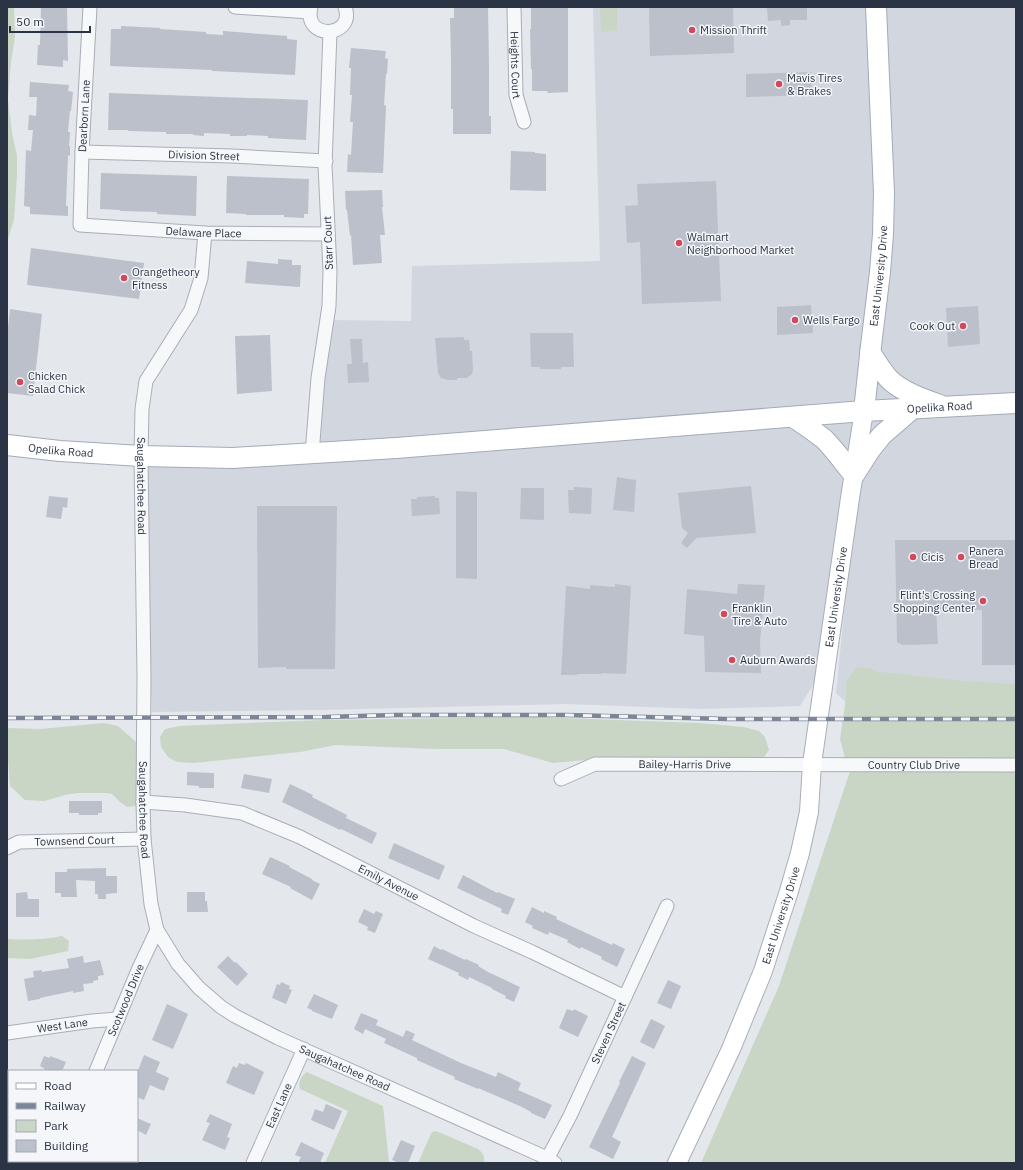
<svg xmlns="http://www.w3.org/2000/svg" width="1023" height="1170" font-family="'IBM Plex Sans',sans-serif">
	<style>
		.built { fill: #d2d6de }
		.green { fill: #c9d6c5 }
		.building { fill: #bbc0ca }
		.lines { fill: none; stroke-linecap: round; stroke-linejoin: round }
		.minor-casing { stroke: #a9aeb7; stroke-width: 15 }
		.secondary-casing { stroke: #a9aeb7; stroke-width: 20 }
		.primary-casing { stroke: #a3abb8; stroke-width: 22 }
		.minor { stroke: #f7f8fa; stroke-width: 13 }
		.secondary { stroke: #fff; stroke-width: 18 }
		.primary { stroke: #fff; stroke-width: 20 }
		.rail-casing { stroke: #7d8696; stroke-width: 4.5 }
		.rail { stroke: #f4f6f9; stroke-width: 3; stroke-dasharray: 9; stroke-linecap: butt }
		.poi-dot { fill: #d1495b; stroke: #f4f6f9; stroke-width: 1.5 }
		.labels { text-anchor: middle; dominant-baseline: central; stroke-width: 3; stroke-linejoin: round; paint-order: stroke }
		.poi-label { font-size: 11px; fill: #2b3445; stroke: #f4f6f9; text-anchor: start }
		.street-label { font-size: 11px; fill: #2b3445; stroke: #f4f6f9 }
	</style>
	<rect width="100%" height="100%" fill="#e4e7ec"/>
	<path class="built" d="M593 7H1016V707H851L836 693 863 422 827 662 800 706 701 709 566 704 320 710 152 712 141 456 312 454 327 320 411 321 412 266 600 261Z"/>
	<g class="green">
		<path d="M7 7H14L15 37 11 62 8 99 12 133 17 156V175L14 220 7 242Z"/>
		<path d="M600 7H617V30L601 32Z"/>
		<path d="M857 667 870 668 878 672 891 673 965 681 1016 684V1163H701L779 986 854 759 845 758 840 739 846 698V682Z"/>
		<path d="M535 717 700 723 744 727 759 731 765 737 769 750 762 760 707 759 586 760 553 763 504 749H436L336 745 300 752 194 763 177 762 168 757 161 747 160 737 165 729 180 726 200 725 323 720Z"/>
		<path d="M104 723 118 726 136 742 139 754 138 795 136 806 127 807 119 801 112 794 107 793H77L65 795 44 801 25 800 10 786 8 760H7V728L40 729Z"/>
		<path d="M62 936 69 941 68 951 30 959 7 958V939C26 940 43 940 62 936Z"/>
		<path d="M307 1072 383 1106 389 1162 391 1163H325L348 1111 300 1089C298 1082 301 1076 307 1072Z"/>
		<path d="M436 1131 478 1149C483 1153 485 1157 484 1163H418L430 1136 432 1132Z"/>
	</g>
	<g class="building">
		<path d="M41 7H65V8H67L68 61 63 60V67L37 65 38 45H40Z"/>
		<path d="M454 7H488L489 66V116H491V134H453V109H451V60L450 18H454Z"/>
		<path d="M531 7H568V92L548 93 547 91H532V69H531L530 29H531Z"/>
		<path d="M649 7H733L734 53 650 56Z"/>
		<path d="M767 7H807V20H790V25L781 26V20L768 21Z"/>
		<path d="M121 26 160 28V29L206 32V34L223 35V31L287 36V39L297 40 295 75 212 71V70L110 66 111 29H121Z"/>
		<path d="M351 48 386 51 385 58 388 59 387 74H386L384 105 386 106 383 173 347 172 348 154 351 155 353 122H350L352 95H350L351 68H349Z"/>
		<path d="M811 72 812 95 746 97V74Z"/>
		<path d="M30 82 69 85 68 91 73 92 71 111H70L68 132H70L69 146H70V156L68 155 66 206H68V216L30 214V207L24 206 26 150 31 151 33 130H28L29 115 36 116 37 97H29Z"/>
		<path d="M109 93 308 100 306 140 268 138V136L247 135V136H230V134L204 133V136L193 135V134H166V132L128 131V130H108Z"/>
		<path d="M511 151 535 152V153L546 154V191L510 190Z"/>
		<path d="M101 173 197 176 196 216 157 214V212L120 211V210L100 209Z"/>
		<path d="M227 176 309 179 308 214H304V218L284 217V215H246V214L226 213Z"/>
		<path d="M716 181 721 301 642 304 640 242 627 243 625 206 638 205 637 184Z"/>
		<path d="M382 190 383 207H382L385 235H380L382 263 353 265 351 235 350 236 347 210H346L345 191Z"/>
		<path d="M31 248 144 263 139 299 27 285Z"/>
		<path d="M278 259 292 260V265H301L300 287 245 283 247 261 278 264Z"/>
		<path d="M811 305 813 333 777 335V307Z"/>
		<path d="M978 306 980 344 948 347 946 308Z"/>
		<path d="M10 309 42 314 33 396 7 393V336Z"/>
		<path d="M530 333H573L574 367H561V369H540V367H531Z"/>
		<path d="M270 335 272 391 237 394 235 336Z"/>
		<path d="M464 337V340H469L470 351H472L473 370 472 374 467 378H457V380H448L441 378 438 373 435 338Z"/>
		<path d="M350 339H362L363 363 368 362 369 382 348 383 347 364H352Z"/>
		<path d="M617 477 636 480 634 512 613 510Z"/>
		<path d="M751 486 756 533 696 538 687 548 681 543 688 533 682 528 678 493Z"/>
		<path d="M574 487 592 488 591 514 569 513 568 490H574Z"/>
		<path d="M521 488H544V520L520 519Z"/>
		<path d="M456 491 477 492V579L456 578Z"/>
		<path d="M49 496 68 498 67 508 63 507 61 519 46 517Z"/>
		<path d="M435 496V498H439L440 514 412 516 411 499H417V497Z"/>
		<path d="M257 506H337L335 669H286V667L258 668Z"/>
		<path d="M895 540H1016V665H982V610L936 609 938 644 902 645 897 642Z"/>
		<path d="M615 584 631 586 626 674 602 673V674H577V675H561L566 586 590 589V585L615 587Z"/>
		<path d="M738 584 765 585 760 642 761 673 705 672 704 636 684 634 687 589 737 594Z"/>
		<path d="M187 772 214 773V788H199V786L187 785Z"/>
		<path d="M244 774 272 779 269 793 241 788Z"/>
		<path d="M290 784 313 795 312 797 347 815 346 818 377 833 372 844 341 829 340 830 282 802Z"/>
		<path d="M69 801H102V813H98V815H79V813H69Z"/>
		<path d="M394 843 445 866 439 880 388 858Z"/>
		<path d="M270 857 290 866 289 867 312 879V880L320 884 312 900 290 888 291 887 262 874Z"/>
		<path d="M106 868V876H117V893L106 894V899H98V894H95V881L76 880 77 897H61V893H55V872H67V869Z"/>
		<path d="M463 875 497 893 498 892 515 899 508 915 501 912 502 909 457 888Z"/>
		<path d="M27 892 28 899H39V917H16V893Z"/>
		<path d="M187 892H205V901H207L208 912H187Z"/>
		<path d="M532 907 544 913V911L557 917 556 919 612 945 613 943 625 949 617 967 601 959 602 957 581 947 580 949 567 942 568 940 549 932 548 935 532 928 533 926 525 922Z"/>
		<path d="M364 909 374 914 376 911 383 914 375 933 367 930 368 927 358 922Z"/>
		<path d="M434 946 441 950 442 949 465 960 466 959 479 965 478 966 488 972 520 987 514 1002 505 998 506 996 492 989V988L469 977 468 980 458 975 459 973 428 959Z"/>
		<path d="M83 956 84 963 100 960 104 975 98 976V980L93 981V983L83 984 84 991 73 993V991L40 998V999L28 1001 24 979 34 977 33 971 42 970V972L69 968 67 959Z"/>
		<path d="M228 956 235 963 236 962 248 974 237 986 217 967Z"/>
		<path d="M668 980 681 986 671 1009 657 1003Z"/>
		<path d="M281 982 290 986 289 989 292 990 286 1004 272 998 277 984 280 985Z"/>
		<path d="M314 994 338 1005 332 1019 312 1011V1010L307 1008Z"/>
		<path d="M167 1004 188 1014 173 1049 152 1040Z"/>
		<path d="M567 1009 573 1011 574 1009 588 1016 578 1037 559 1028Z"/>
		<path d="M361 1013 378 1020 376 1025 403 1037 406 1030 415 1034 412 1040 461 1063 496 1077 498 1072 521 1083 518 1090 552 1105 545 1119 531 1113V1112L522 1107 478 1088V1089L454 1079 455 1077 417 1060V1058L384 1043 386 1039 365 1029 363 1034 354 1029Z"/>
		<path d="M651 1019 665 1026 654 1049 640 1042Z"/>
		<path d="M144 1055 160 1062 156 1072 169 1078 164 1091 150 1085 144 1100 137 1097V1073Z"/>
		<path d="M44 1056 50 1058V1056L66 1062 62 1071H44L45 1069 40 1066Z"/>
		<path d="M632 1056 646 1063 612 1137 621 1142 613 1159 589 1147 620 1083 619 1082Z"/>
		<path d="M239 1063 245 1065 246 1063 264 1072 254 1095 226 1083 233 1066 237 1068Z"/>
		<path d="M326 1104 342 1111 334 1130 311 1120 315 1109 323 1112Z"/>
		<path d="M210 1114 232 1124 227 1137 230 1138 225 1150 202 1140 210 1123 206 1122Z"/>
		<path d="M137 1118 151 1124 146 1135 137 1130Z"/>
		<path d="M401 1140 415 1146 408 1163H399L392 1160Z"/>
		<path d="M301 1142 324 1153 320 1163H298L301 1157 295 1155Z"/>
	</g>
	<g class="lines">
		<defs>
			<g id="minor">
				<path id="s1" d="M90 7 82 152 80 225 205 233 328 234"/>
				<path d="M235 7 310 12"/>
				<path d="M311 7C302 41 356 38 345 7"/>
				<path id="s2" d="M514 7 516 95 524 122"/>
				<path id="s3" d="M82 152 232 156 326 161"/>
				<path id="s4" d="M205 233 201 278 191 310 146 381 142 409 141 456 144 678 143 802 144 839 151 904 157 930 178 964 199 988 221 1007 235 1016 278 1038 547 1158 555 1163"/>
				<path d="M312 454 318 378 329 306 330 271 325 165 330 32"/>
				<path id="s5" d="M561 779 595 764 1016 765"/>
				<path id="s6" d="M143 802 185 805 242 813 300 837 474 926 532 952 625 997"/>
				<path id="s7" d="M7 848 19 842 144 839"/>
				<path id="s8" d="M7 1033 92 1021 118 1019"/>
				<path id="s9" d="M96 1071 139 968 157 930"/>
				<path d="M57 1163 58 1161"/>
				<path id="s10" d="M253 1163 304 1049"/>
				<path id="s11" d="M545 1163 570 1116 667 906"/>
			</g>
			<g id="secondary">
				<path id="s12" d="M677 1163 731 1049 763 971 789 891 800 853 809 812 812 764 850 498 864 411"/>
			</g>
			<g id="primary">
				<path d="M870 352C876 361 881 370 888 378 900 391 923 399 940 405"/>
				<path id="s13" d="M864 411 871 346 880 272 883 234 884 193 876 7"/>
				<path d="M793 417C804 424 814 431 824 439 835 450 844 463 854 475L870 450 882 435 912 409"/>
				<path id="s14" d="M7 445 60 451 141 456 233 458 396 448 864 411 1016 403"/>
			</g>
		</defs>
		<use href="#minor" class="minor-casing"/>
		<use href="#secondary" class="secondary-casing"/>
		<use href="#primary" class="primary-casing"/>
		<use href="#minor" class="minor"/>
		<use href="#secondary" class="secondary"/>
		<use href="#primary" class="primary"/>
		<defs>
			<path id="rail" d="M7 718 326 717 395 715H566L727 719H1016"/>
		</defs>
		<use href="#rail" class="rail-casing"/>
		<use href="#rail" class="rail"/>
	</g>
	<g class="poi-dot">
		<circle cx="692" cy="30" r="4"/>
		<circle cx="779" cy="84" r="4"/>
		<circle cx="679" cy="243" r="4"/>
		<circle cx="124" cy="278" r="4"/>
		<circle cx="795" cy="320" r="4"/>
		<circle cx="963" cy="326" r="4"/>
		<circle cx="20" cy="382" r="4"/>
		<circle cx="913" cy="557" r="4"/>
		<circle cx="961" cy="557" r="4"/>
		<circle cx="983" cy="601" r="4"/>
		<circle cx="724" cy="614" r="4"/>
		<circle cx="732" cy="660" r="4"/>
	</g>
	<g class="labels">
		<g class="poi-label">
			<text x="700" y="30">Mission Thrift</text>
			<text x="787" y="78">Mavis Tires<tspan x="787" dy="13">&amp; Brakes</tspan></text>
			<text x="687" y="237">Walmart<tspan x="687" dy="13">Neighborhood Market</tspan></text>
			<text x="132" y="272">Orangetheory<tspan x="132" dy="13">Fitness</tspan></text>
			<text x="803" y="320">Wells Fargo</text>
			<text x="955" y="326" text-anchor="end">Cook Out</text>
			<text x="28" y="376">Chicken<tspan x="28" dy="13">Salad Chick</tspan></text>
			<text x="969" y="551">Panera<tspan x="969" dy="13">Bread</tspan></text>
			<text x="921" y="557">Cicis</text>
			<text x="975" y="595" text-anchor="end">Flint's Crossing<tspan x="975" dy="13">Shopping Center</tspan></text>
			<text x="732" y="608">Franklin<tspan x="732" dy="13">Tire &amp; Auto</tspan></text>
			<text x="740" y="660">Auburn Awards</text>
		</g>
		<g class="street-label">
			<text stroke="none"><textPath href="#s2" startOffset="58">Heights Court</textPath></text>
			<text transform="translate(84 116) rotate(-87)">Dearborn Lane</text>
			<text stroke="none"><textPath href="#s3" startOffset="122">Division Street</textPath></text>
			<text stroke="none"><textPath href="#s1" startOffset="342">Delaware Place</textPath></text>
			<text transform="translate(328 243) rotate(-92)">Starr Court</text>
			<text stroke="none"><textPath href="#s13" startOffset="136">East University Drive</textPath></text>
			<text stroke="none"><textPath href="#s14" startOffset="935">Opelika Road</textPath></text>
			<text stroke="none"><textPath href="#s14" startOffset="54">Opelika Road</textPath></text>
			<text stroke="none"><textPath href="#s4" startOffset="268">Saugahatchee Road</textPath></text>
			<text stroke="none"><textPath href="#s12" startOffset="593">East University Drive</textPath></text>
			<text stroke="none"><textPath href="#s5" startOffset="127">Bailey-Harris Drive</textPath></text>
			<text stroke="none"><textPath href="#s5" startOffset="356">Country Club Drive</textPath></text>
			<text stroke="none"><textPath href="#s4" startOffset="592">Saugahatchee Road</textPath></text>
			<text stroke="none"><textPath href="#s7" startOffset="69">Townsend Court</textPath></text>
			<text stroke="none"><textPath href="#s6" startOffset="262">Emily Avenue</textPath></text>
			<text stroke="none"><textPath href="#s12" startOffset="269">East University Drive</textPath></text>
			<text stroke="none"><textPath href="#s9" startOffset="77">Scotwood Drive</textPath></text>
			<text stroke="none"><textPath href="#s8" startOffset="56">West Lane</textPath></text>
			<text stroke="none"><textPath href="#s11" startOffset="145">Steven Street</textPath></text>
			<text stroke="none"><textPath href="#s4" startOffset="952">Saugahatchee Road</textPath></text>
			<text stroke="none"><textPath href="#s10" startOffset="63">East Lane</textPath></text>
		</g>
	</g>
	<rect width="1023" height="1170" fill="none" stroke="#2b3445" stroke-width="16"/>
	<rect x="8" y="1070" width="130" height="92" fill="#f4f6f9" stroke="#a4a8b1"/>
	<rect x="16" y="1083" width="20" height="6" fill="#ffffff" stroke="#a4a8b1"/>
	<text x="44" y="1090" font-size="12" fill="#2b3445">Road</text>
	<rect x="16" y="1103" width="20" height="6" fill="#7d8696" stroke="#a4a8b1"/>
	<text x="44" y="1110" font-size="12" fill="#2b3445">Railway</text>
	<rect x="16" y="1120" width="20" height="12" fill="#c9d6c5" stroke="#a4a8b1"/>
	<text x="44" y="1130" font-size="12" fill="#2b3445">Park</text>
	<rect x="16" y="1140" width="20" height="12" fill="#bbc0ca" stroke="#a4a8b1"/>
	<text x="44" y="1150" font-size="12" fill="#2b3445">Building</text>
	<path d="M10 26v6h80v-6" fill="none" stroke="#2b3445" stroke-width="2"/>
	<text x="16" y="26" font-size="12" fill="#2b3445" stroke="#f4f6f9" stroke-width="3" paint-order="stroke">50 m</text>
</svg>
